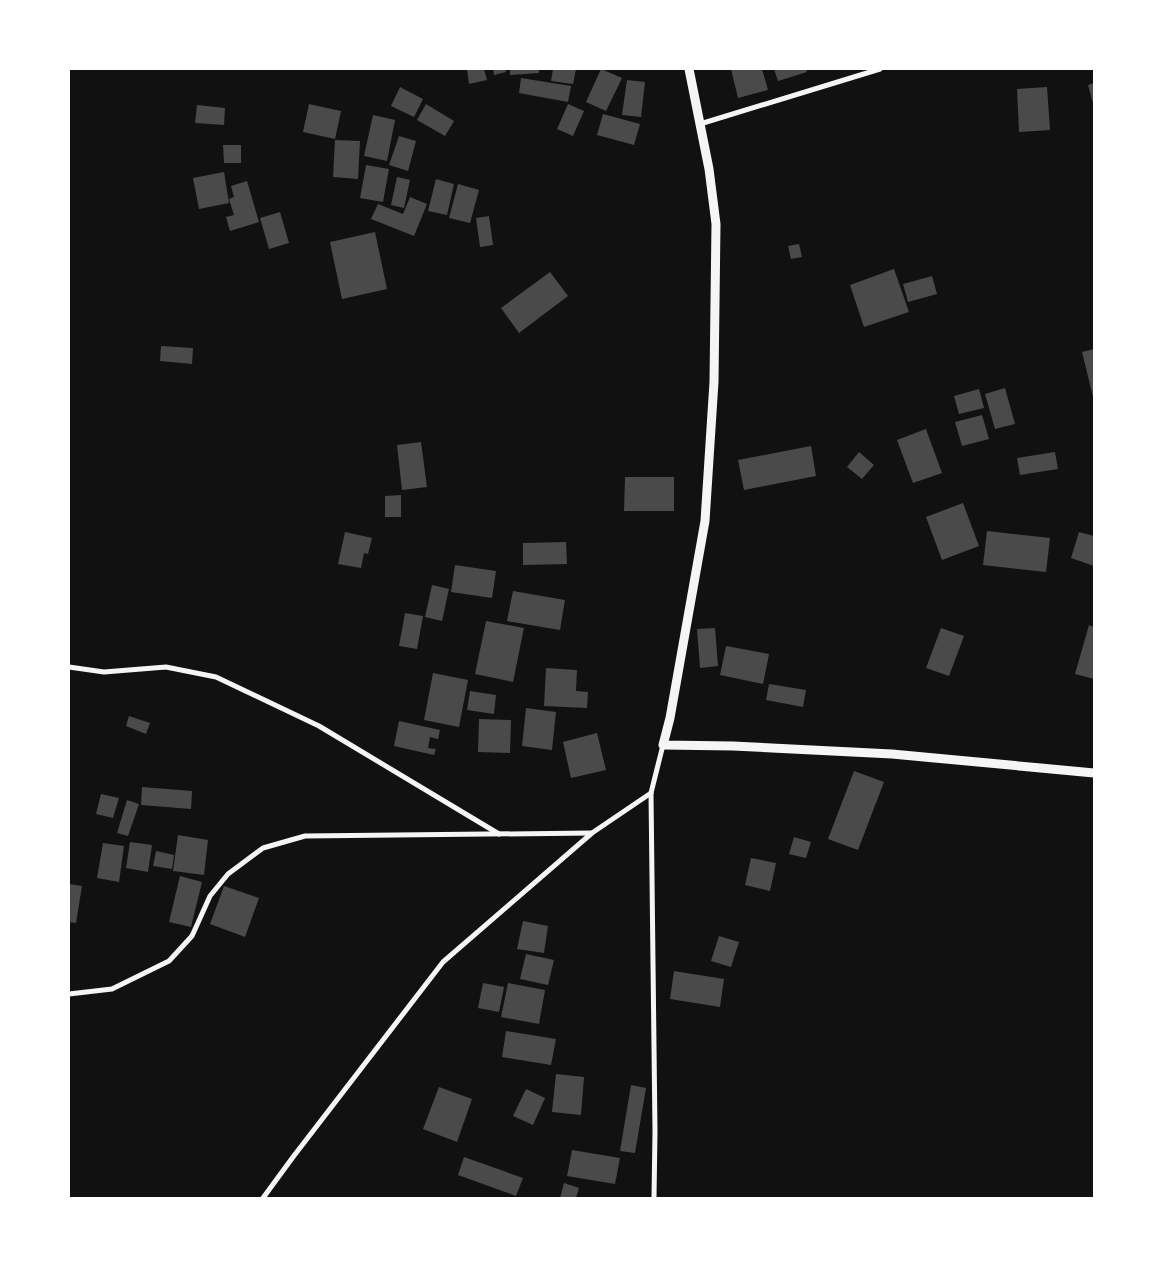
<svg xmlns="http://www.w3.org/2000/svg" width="1163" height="1267" font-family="Raleway,sans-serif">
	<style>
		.building { fill: #4a4a4a }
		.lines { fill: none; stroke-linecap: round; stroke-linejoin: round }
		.minor { stroke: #f5f5f5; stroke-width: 5 }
		.tertiary { stroke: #f5f5f5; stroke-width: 9 }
	</style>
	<rect width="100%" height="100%" fill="#111"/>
	<g class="building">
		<path d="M467 69H484L487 80 469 84Z"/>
		<path d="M493 69H505L506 72 494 75Z"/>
		<path d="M510 69H539V73L510 75Z"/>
		<path d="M553 69H576L573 84 551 81Z"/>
		<path d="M601 69 622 78 606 111 586 102Z"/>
		<path d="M731 69H762L768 90 738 98Z"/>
		<path d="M774 69H806L807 72 778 81Z"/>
		<path d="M521 78 571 86 568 102 519 93Z"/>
		<path d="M627 80 645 82 641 117 622 115Z"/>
		<path d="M1094 83V107L1088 85Z"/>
		<path d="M400 87 423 99 414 117 391 106Z"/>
		<path d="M1047 87 1050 130 1019 132 1017 89Z"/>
		<path d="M309 104 341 111 335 139 303 132Z"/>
		<path d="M426 104 454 121 445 136 417 120Z"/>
		<path d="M568 104 584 111 573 136 557 129Z"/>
		<path d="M197 105 225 108 224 125 195 123Z"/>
		<path d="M603 114 640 124 634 145 597 135Z"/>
		<path d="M373 115 395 120 387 161 364 156Z"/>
		<path d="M399 136 416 141 408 171 389 165Z"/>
		<path d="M335 140 360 141 358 179 333 177Z"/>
		<path d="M223 145H241V163H224Z"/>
		<path d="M366 165 389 169 383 202 360 198Z"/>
		<path d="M224 172 229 203 199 209 193 178Z"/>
		<path d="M397 177 410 180 404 208 391 205Z"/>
		<path d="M436 179 454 184 447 215 428 211Z"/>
		<path d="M247 181 259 222 230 231 226 217 234 215 229 199 234 197 231 186Z"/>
		<path d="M458 184 479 190 470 223 449 218Z"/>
		<path d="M410 197 427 204 414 236 371 219 378 204 403 214Z"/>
		<path d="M280 212 289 243 269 249 260 218Z"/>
		<path d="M489 216 493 245 480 247 476 218Z"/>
		<path d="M375 232 387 289 342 299 330 242Z"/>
		<path d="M799 244 802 257 791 259 788 246Z"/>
		<path d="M894 269 909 312 864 327 850 285Z"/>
		<path d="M550 272 568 296 519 333 501 308Z"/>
		<path d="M932 276 937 294 908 302 903 284Z"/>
		<path d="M161 346 193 348 192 364 160 361Z"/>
		<path d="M1094 349V401L1082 352Z"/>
		<path d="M1005 388 1015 424 995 429 985 394Z"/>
		<path d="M979 389 984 408 959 414 954 396Z"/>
		<path d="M982 415 989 439 962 446 955 422Z"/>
		<path d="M926 429 942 473 913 483 897 440Z"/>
		<path d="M421 442 427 487 402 490 397 445Z"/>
		<path d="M811 446 816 476 744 490 738 460Z"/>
		<path d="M859 452 874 465 862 479 847 467Z"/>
		<path d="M1055 452 1058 469 1020 475 1017 458Z"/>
		<path d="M625 477H674V511H624Z"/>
		<path d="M401 495V517H385V496Z"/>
		<path d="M963 503 979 546 942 560 926 517Z"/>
		<path d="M987 531 1050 538 1046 572 983 565Z"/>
		<path d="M345 532 372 538 368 554 364 553 361 568 338 564Z"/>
		<path d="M1079 532 1094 536V566L1071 558Z"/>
		<path d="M566 542 567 564 523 565V543Z"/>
		<path d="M455 565 496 571 492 598 451 592Z"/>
		<path d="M432 585 449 589 442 621 425 617Z"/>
		<path d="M513 591 565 600 560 630 507 621Z"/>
		<path d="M405 613 423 616 417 649 399 646Z"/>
		<path d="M486 621 524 628 513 682 475 674Z"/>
		<path d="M1089 625 1094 627V679L1075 674Z"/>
		<path d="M715 628 718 666 700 668 697 629Z"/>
		<path d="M941 628 964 636 949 676 926 668Z"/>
		<path d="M726 646 769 654 763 684 720 675Z"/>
		<path d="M546 668 577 670 576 691 588 692 587 708 544 706Z"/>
		<path d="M433 673 468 680 459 727 424 720Z"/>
		<path d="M769 684 806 690 803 707 766 700Z"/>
		<path d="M470 691 496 695 494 714 467 710Z"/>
		<path d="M526 708 556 712 552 750 522 746Z"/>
		<path d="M129 716 150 723 146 734 126 726Z"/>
		<path d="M479 719 511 720 510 753 478 752Z"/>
		<path d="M399 721 440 730 438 739 430 737 428 748 436 749 434 755 394 746Z"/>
		<path d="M597 733 606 770 571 778 563 742Z"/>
		<path d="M854 771 884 782 858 850 828 839Z"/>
		<path d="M142 787 192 791 191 809 141 805Z"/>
		<path d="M101 794 119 798 113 818 96 814Z"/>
		<path d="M127 800 139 804 128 836 117 833Z"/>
		<path d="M178 835 208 840 204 875 173 871Z"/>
		<path d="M794 837 811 842 806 858 789 854Z"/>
		<path d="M130 842 152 845 148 872 126 868Z"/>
		<path d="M103 843 124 846 119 882 97 878Z"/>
		<path d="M156 851 174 855 172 869 153 866Z"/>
		<path d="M751 858 776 863 770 891 745 885Z"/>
		<path d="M180 876 202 882 191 927 169 922Z"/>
		<path d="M69 884 82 886 76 923 69 922Z"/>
		<path d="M224 886 259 898 245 937 210 924Z"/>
		<path d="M523 921 548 926 544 953 517 949Z"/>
		<path d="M719 936 739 942 731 967 711 961Z"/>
		<path d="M526 954 554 960 548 985 520 979Z"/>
		<path d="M674 971 724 979 720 1007 670 999Z"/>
		<path d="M483 983 504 987 499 1012 478 1008Z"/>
		<path d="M508 983 545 990 539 1024 501 1017Z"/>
		<path d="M506 1031 556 1039 551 1065 502 1057Z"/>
		<path d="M556 1074 584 1077 581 1115 552 1112Z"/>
		<path d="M631 1085 646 1088 635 1153 620 1151Z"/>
		<path d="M439 1087 472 1099 457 1142 423 1129Z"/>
		<path d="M526 1089 545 1098 533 1125 513 1116Z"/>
		<path d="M572 1150 620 1158 615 1184 567 1176Z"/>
		<path d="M464 1157 523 1178 516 1196 458 1175Z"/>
		<path d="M564 1183 579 1188 576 1198H560Z"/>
	</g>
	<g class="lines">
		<g class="minor">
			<path d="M700 124 880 69"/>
			<path d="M69 667 104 672 166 667 216 677 319 726 499 834"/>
			<path d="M69 994 112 989 169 961 192 936 210 896 228 874 263 848 305 836 592 833"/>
			<path d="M263 1198 293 1157 443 962 592 833 651 793"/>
			<path d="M654 1198 655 1131 651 793 663 745"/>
		</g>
		<path class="tertiary" d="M689 69 709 169 716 224 714 382 705 521 670 718 663 745 733 746 892 754 1094 773"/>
	</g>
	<rect width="1163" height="1267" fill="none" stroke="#ffffff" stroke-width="140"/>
</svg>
